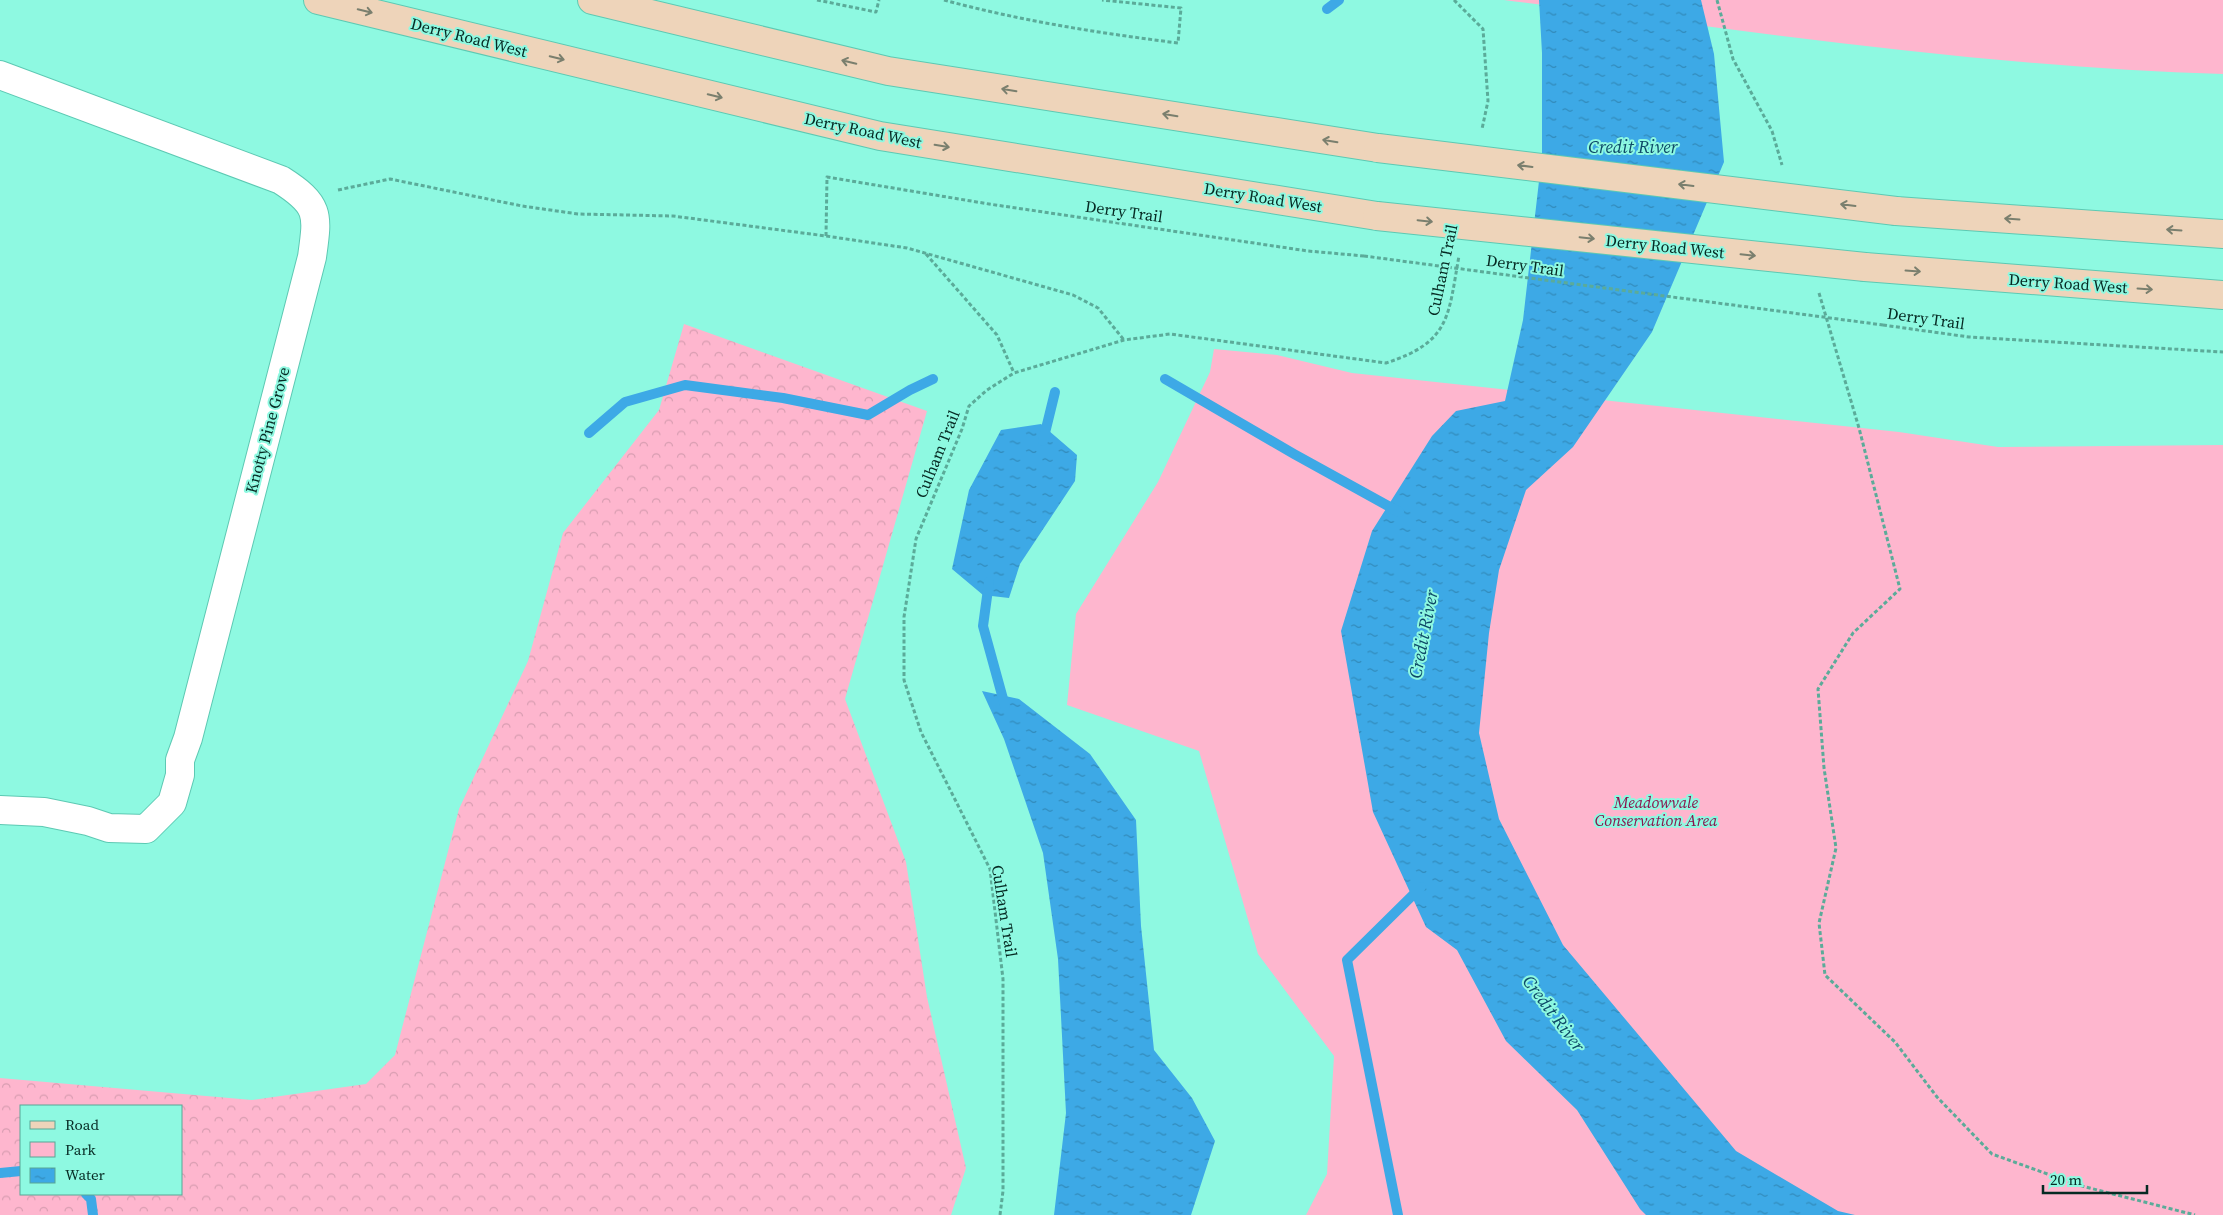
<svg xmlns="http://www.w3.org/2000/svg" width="2223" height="1215" font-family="'Source Serif 4',serif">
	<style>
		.forest { fill: url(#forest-crowns); fill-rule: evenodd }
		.park { fill: #feb6ce }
		.water { fill: url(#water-ripples) }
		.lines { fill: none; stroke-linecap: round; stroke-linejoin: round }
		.stream { stroke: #3da9e6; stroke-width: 10 }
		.minor-casing { stroke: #5dc9b3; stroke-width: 30 }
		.secondary-casing { stroke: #5dc9b3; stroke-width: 30 }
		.path { stroke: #5bab99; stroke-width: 3; stroke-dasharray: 4 2.5; stroke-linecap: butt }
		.minor { stroke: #fff; stroke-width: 28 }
		.secondary { stroke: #eed4ba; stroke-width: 28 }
		.secondary-bridge-casing { stroke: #5dc9b3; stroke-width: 30; stroke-linecap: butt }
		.path-bridge { stroke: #5bab99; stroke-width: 3; stroke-dasharray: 4 2.5; stroke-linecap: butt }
		.secondary-bridge { stroke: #eed4ba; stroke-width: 28 }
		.oneway { stroke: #7a7f6e }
		.labels { text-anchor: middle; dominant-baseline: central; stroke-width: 4; stroke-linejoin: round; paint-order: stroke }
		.street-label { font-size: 16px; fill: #062a23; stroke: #8ef9e1 }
		.park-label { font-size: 16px; font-style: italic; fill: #8a164e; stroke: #8ef9e1 }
		.water-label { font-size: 18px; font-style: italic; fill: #0e4968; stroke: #8ef9e1 }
	</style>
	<defs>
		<pattern id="forest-crowns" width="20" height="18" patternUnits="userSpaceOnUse" patternTransform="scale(1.25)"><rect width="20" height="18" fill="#feb6ce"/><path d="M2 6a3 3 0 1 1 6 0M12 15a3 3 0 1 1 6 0" fill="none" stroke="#d89db1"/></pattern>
		<pattern id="water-ripples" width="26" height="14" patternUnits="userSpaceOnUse" patternTransform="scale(1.25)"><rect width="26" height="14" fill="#3da9e6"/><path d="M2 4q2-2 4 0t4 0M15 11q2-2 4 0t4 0" fill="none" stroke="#318aba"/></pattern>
	</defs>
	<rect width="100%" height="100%" fill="#8ef9e1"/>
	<path class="forest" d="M684 324 927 411 845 699 906 862 927 997 966 1168 951 1215H0V1078L252 1100 366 1084 395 1055 459 809 528 661 563 533 659 410ZM21 1106H181V1194H21Z"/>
	<g class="park">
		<path d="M1504 0H2223V74C1982 67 1743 30 1504 0Z"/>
		<path d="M1214 349 1277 355 1352 373 1899 432 1998 447 2223 445V1215H1306L1327 1174 1334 1056 1258 954 1199 751 1067 705 1076 614 1158 482 1210 372Z"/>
	</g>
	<g class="water">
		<path d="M1539 0H1701L1714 54 1724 162 1652 332 1573 447 1526 490 1499 570 1489 633 1479 733 1499 819 1563 945 1736 1151 1838 1211 1855 1215H1646L1640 1209 1577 1110 1506 1041 1457 950 1426 927 1373 812 1341 631 1372 531 1432 436 1456 411 1505 401 1523 320 1542 155V53Z"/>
		<path d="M1041 424 1077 455 1075 481 1020 564 1009 598 983 595 952 569 969 490 1001 430Z"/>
		<path d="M982 691 1019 699 1090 754 1136 820 1141 926 1154 1050 1192 1098 1215 1141 1191 1215H1054L1066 1113 1058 959 1043 853 1004 739Z"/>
	</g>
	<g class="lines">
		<g class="stream">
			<path d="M1327 9 1339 0"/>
			<path d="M1165 379 1294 454 1399 512"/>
			<path d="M589 433 625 402 685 385 783 398 868 415 910 390 933 379"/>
			<path d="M1043 441 1055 392"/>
			<path d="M989 582 983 626 1005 706"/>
			<path d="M0 1173 21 1171"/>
			<path d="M86 1194 91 1199 93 1215"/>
			<path d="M1398 1215 1347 960 1421 887"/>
		</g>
		<defs>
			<path id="minor" d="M0 75 281 180C320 205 318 214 312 257L188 738 180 760V775L172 803 146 829 109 828 88 821 44 812 0 810"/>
			<g id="secondary">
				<path d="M318 0 880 136 1377 216"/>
				<path d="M592 0 888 71 1378 148"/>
				<path d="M1896 211 2223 234"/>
				<path d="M1865 267 2223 295"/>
			</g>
		</defs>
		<use href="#minor" class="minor-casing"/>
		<use href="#secondary" class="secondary-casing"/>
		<g class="path">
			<path d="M817 0 876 12 879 0"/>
			<path d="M944 0C1021 21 1099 33 1178 43L1181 8 1102 0"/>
			<path d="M1454 0 1483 29 1488 101 1482 129"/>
			<path d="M1717 0 1733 59 1772 131 1782 165"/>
			<path d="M338 190 390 179 522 206 578 214 673 216 826 236 907 248 1073 295 1098 308 1124 340"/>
			<path d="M826 236 827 177 989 204 1308 251 1364 256"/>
			<path d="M926 254 997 335 1014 373"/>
			<path d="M1819 293 1859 428 1900 589 1853 633 1818 689 1824 768 1836 848 1819 923 1825 975 1895 1042 1937 1097 1992 1154 2078 1185 2195 1215"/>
			<path d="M1883 325 1969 337 2223 352"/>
			<path d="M1000 1215 1003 1191V979L990 869 921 732 904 680V617L916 539 962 429 969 406 987 390 1014 373 1124 340 1170 334 1386 363C1451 342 1448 316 1459 256"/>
		</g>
		<use href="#minor" class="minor"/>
		<use href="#secondary" class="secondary"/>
		<defs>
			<g id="secondary-bridge">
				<path d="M1378 148 1896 211"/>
				<path d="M1377 216 1865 267"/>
			</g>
		</defs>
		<use href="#secondary-bridge" class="secondary-bridge-casing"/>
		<path class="path-bridge" d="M1364 256 1883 325"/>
		<use href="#secondary-bridge" class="secondary-bridge"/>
	</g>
	<defs><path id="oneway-shaft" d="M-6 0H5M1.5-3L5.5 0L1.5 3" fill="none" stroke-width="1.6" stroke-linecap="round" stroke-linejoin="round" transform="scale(1.25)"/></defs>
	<g class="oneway">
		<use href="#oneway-shaft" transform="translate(365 11) rotate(14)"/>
		<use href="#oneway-shaft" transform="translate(557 58) rotate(14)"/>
		<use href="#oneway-shaft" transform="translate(849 62) rotate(-167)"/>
		<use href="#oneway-shaft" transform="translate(1009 90) rotate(-171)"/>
		<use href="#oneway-shaft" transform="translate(715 96) rotate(14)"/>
		<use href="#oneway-shaft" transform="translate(1170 115) rotate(-171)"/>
		<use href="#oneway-shaft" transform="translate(1330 141) rotate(-171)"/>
		<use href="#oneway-shaft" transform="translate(942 146) rotate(9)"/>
		<use href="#oneway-shaft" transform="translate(1525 166) rotate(-173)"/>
		<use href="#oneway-shaft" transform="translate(1686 185) rotate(-173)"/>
		<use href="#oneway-shaft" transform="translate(1848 205) rotate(-173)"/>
		<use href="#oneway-shaft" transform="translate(2012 219) rotate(-176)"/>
		<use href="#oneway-shaft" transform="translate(1425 221) rotate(6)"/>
		<use href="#oneway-shaft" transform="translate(2174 230) rotate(-176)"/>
		<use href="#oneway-shaft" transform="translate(1587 238) rotate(6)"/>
		<use href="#oneway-shaft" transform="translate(1748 255) rotate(6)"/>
		<use href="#oneway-shaft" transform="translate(1913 271) rotate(4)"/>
		<use href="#oneway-shaft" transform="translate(2145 289) rotate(4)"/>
	</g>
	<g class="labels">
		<g class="street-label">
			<text transform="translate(469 37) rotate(14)">Derry Road West</text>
			<text transform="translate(863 130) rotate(12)">Derry Road West</text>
			<text transform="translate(1263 197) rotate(9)">Derry Road West</text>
			<text transform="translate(1124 211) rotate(8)">Derry Trail</text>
			<text transform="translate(1665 246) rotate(6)">Derry Road West</text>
			<text transform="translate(1525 265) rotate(8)">Derry Trail</text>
			<text transform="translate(1442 270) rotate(-78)">Culham Trail</text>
			<text transform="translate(2068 283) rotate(4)">Derry Road West</text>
			<text transform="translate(1926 318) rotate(8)">Derry Trail</text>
			<text transform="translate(267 430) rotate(-75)">Knotty Pine Grove</text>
			<text transform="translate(937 454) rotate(-68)">Culham Trail</text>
			<text transform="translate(1005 911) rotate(81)">Culham Trail</text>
		</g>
		<g class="park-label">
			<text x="1656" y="802">Meadowvale<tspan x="1656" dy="18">Conservation Area</tspan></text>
		</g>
		<g class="water-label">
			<text x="1633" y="146">Credit River</text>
			<text transform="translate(1423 634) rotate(-79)">Credit River</text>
			<text transform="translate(1554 1013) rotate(53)">Credit River</text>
		</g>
	</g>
	<rect x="20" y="1105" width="162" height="90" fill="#8ef9e1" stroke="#58a695"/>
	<rect x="30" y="1121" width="25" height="8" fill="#eed4ba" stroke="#58a695"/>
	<text x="65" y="1130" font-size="15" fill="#062a23">Road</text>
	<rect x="30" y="1142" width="25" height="15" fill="#feb6ce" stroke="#58a695"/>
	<text x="65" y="1155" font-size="15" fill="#062a23">Park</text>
	<rect x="30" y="1168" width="25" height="15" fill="url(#water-ripples)" stroke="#58a695"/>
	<text x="65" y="1180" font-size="15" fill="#062a23">Water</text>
	<path d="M2043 1185v8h104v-8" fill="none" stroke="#062a23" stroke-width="2.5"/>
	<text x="2050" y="1185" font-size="15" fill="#062a23" stroke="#8ef9e1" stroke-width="4" paint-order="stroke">20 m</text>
</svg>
